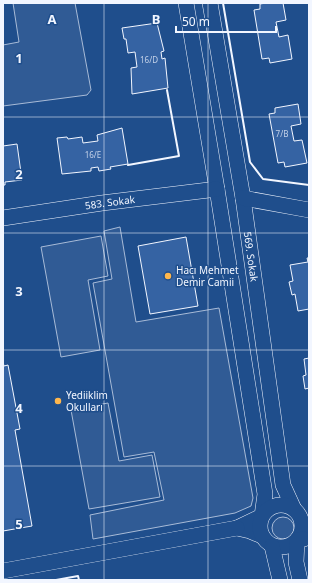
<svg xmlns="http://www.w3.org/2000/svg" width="312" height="583" font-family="'Noto Sans',sans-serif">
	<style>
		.green { fill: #305b95; stroke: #a8bbd7 }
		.building { fill: #3563a3; stroke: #f2f6ff }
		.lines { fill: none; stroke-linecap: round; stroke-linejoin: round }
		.minor-casing { stroke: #f2f6ff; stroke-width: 16 }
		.minor { stroke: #1f4e8c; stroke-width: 15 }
		.wall { stroke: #f2f6ff; stroke-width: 2 }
		.grid { fill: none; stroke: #f2f6ff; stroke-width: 1; stroke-opacity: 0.55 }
		.poi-dot { fill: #ffb74d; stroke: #1f4e8c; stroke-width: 1.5 }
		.labels { text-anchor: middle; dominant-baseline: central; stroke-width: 3; stroke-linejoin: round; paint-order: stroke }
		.number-label { font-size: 8px; fill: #c3d1e8 }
		.street-label { font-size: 10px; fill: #f2f6ff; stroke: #1f4e8c }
		.poi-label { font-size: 10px; fill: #f2f6ff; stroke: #1f4e8c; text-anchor: start }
		.grid-label { font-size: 13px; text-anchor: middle; font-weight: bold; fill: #f2f6ff; stroke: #1f4e8c; stroke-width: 3; stroke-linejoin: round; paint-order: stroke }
	</style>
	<rect width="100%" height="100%" fill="#1f4e8c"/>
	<g class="green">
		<path d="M13 3H75L91 90 87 95 3 106V45L19 42Z"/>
		<path d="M120 227 136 322 219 308 253 498 251 506 235 513 93 539 90 515 164 500 154 452 124 457 93 283 112 279 104 231Z"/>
		<path d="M101 236 108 276 88 280 100 350 61 357 41 247Z"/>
		<path d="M108 403 119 461 152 455 160 497 89 509 71 410Z"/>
		<circle cx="283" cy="528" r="11"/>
	</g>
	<g class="building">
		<path d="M266 3H283L286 20 276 22 279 37 288 35 292 59 270 63 269 58 262 59 254 10 260 9V4Z"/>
		<path d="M157 23 164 51 161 52 162 59 165 58 168 88 132 94 131 68 137 67 135 52 128 53 126 39H124L122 28Z"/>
		<path d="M298 104 301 124 291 126 294 141 302 140 307 163 285 167 284 162 278 163 269 114 275 113V108Z"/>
		<path d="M122 128 128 164 110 167 111 169 99 171 98 167 91 168V171L62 174 57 138 67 137 68 139 82 137 83 143 98 141 97 135Z"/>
		<path d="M17 144 22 180 5 182V185H3V146Z"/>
		<path d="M186 237 198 306 150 314 138 246Z"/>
		<path d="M307 258H309V309L298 311 295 294 292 295 289 282 293 281 290 265 308 262Z"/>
		<path d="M309 358V390V388L305 389 303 376 306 375 304 359Z"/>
		<path d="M3 362 4 366 8 365 20 429 15 430 32 526 3 531Z"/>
	</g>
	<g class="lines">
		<defs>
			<g id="minor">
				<path d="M186 3 217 189 265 494 262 516 237 528 250 531 262 536"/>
				<path id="s1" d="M210 3 243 198 283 485 294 509"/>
				<path d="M243 198 309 210"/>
				<path id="s2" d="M3 218 102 203 217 189"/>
				<circle cx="281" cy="526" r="21"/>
				<path d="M272 546 280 580"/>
				<path d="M3 571 237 528"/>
				<path d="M300 580 296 562 297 540 304 539"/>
			</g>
		</defs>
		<use href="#minor" class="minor-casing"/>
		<use href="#minor" class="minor"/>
		<g class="wall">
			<path d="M223 3 250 162 263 179 309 185"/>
			<path d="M128 165 179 156 167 90"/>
			<path d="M309 504V507"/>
			<path d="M56 580 78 576 79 580"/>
		</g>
	</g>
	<path class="grid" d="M104 3V580M208 3V580M3 117H309M3 233H309M3 350H309M3 466H309"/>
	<g class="poi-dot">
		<circle cx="168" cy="276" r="4"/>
		<circle cx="58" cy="401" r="4"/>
	</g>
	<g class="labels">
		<g class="number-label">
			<text x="149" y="59">16/D</text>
			<text x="282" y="133">7/B</text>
			<text x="93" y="154">16/E</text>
		</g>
		<g class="street-label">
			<text stroke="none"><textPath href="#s2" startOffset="108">583. Sokak</textPath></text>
			<text stroke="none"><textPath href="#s1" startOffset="257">569. Sokak</textPath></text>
		</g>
		<g class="poi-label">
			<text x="176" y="270">Hacı Mehmet<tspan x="176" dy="12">Demir Camii</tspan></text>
			<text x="66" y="395">Yediiklim<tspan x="66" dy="12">Okulları</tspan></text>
		</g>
	</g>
	<g class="grid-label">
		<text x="52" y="24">A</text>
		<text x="156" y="24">B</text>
		<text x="19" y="63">1</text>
		<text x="19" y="179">2</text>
		<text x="19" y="296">3</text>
		<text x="19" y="413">4</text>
		<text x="19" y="529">5</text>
	</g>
	<rect width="312" height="583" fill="none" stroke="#f2f6ff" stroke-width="8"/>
	<path d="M176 26v6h100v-6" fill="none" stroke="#f2f6ff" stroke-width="2"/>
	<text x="182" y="26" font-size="12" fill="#f2f6ff" stroke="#1f4e8c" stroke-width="3" paint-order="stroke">50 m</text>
</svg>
